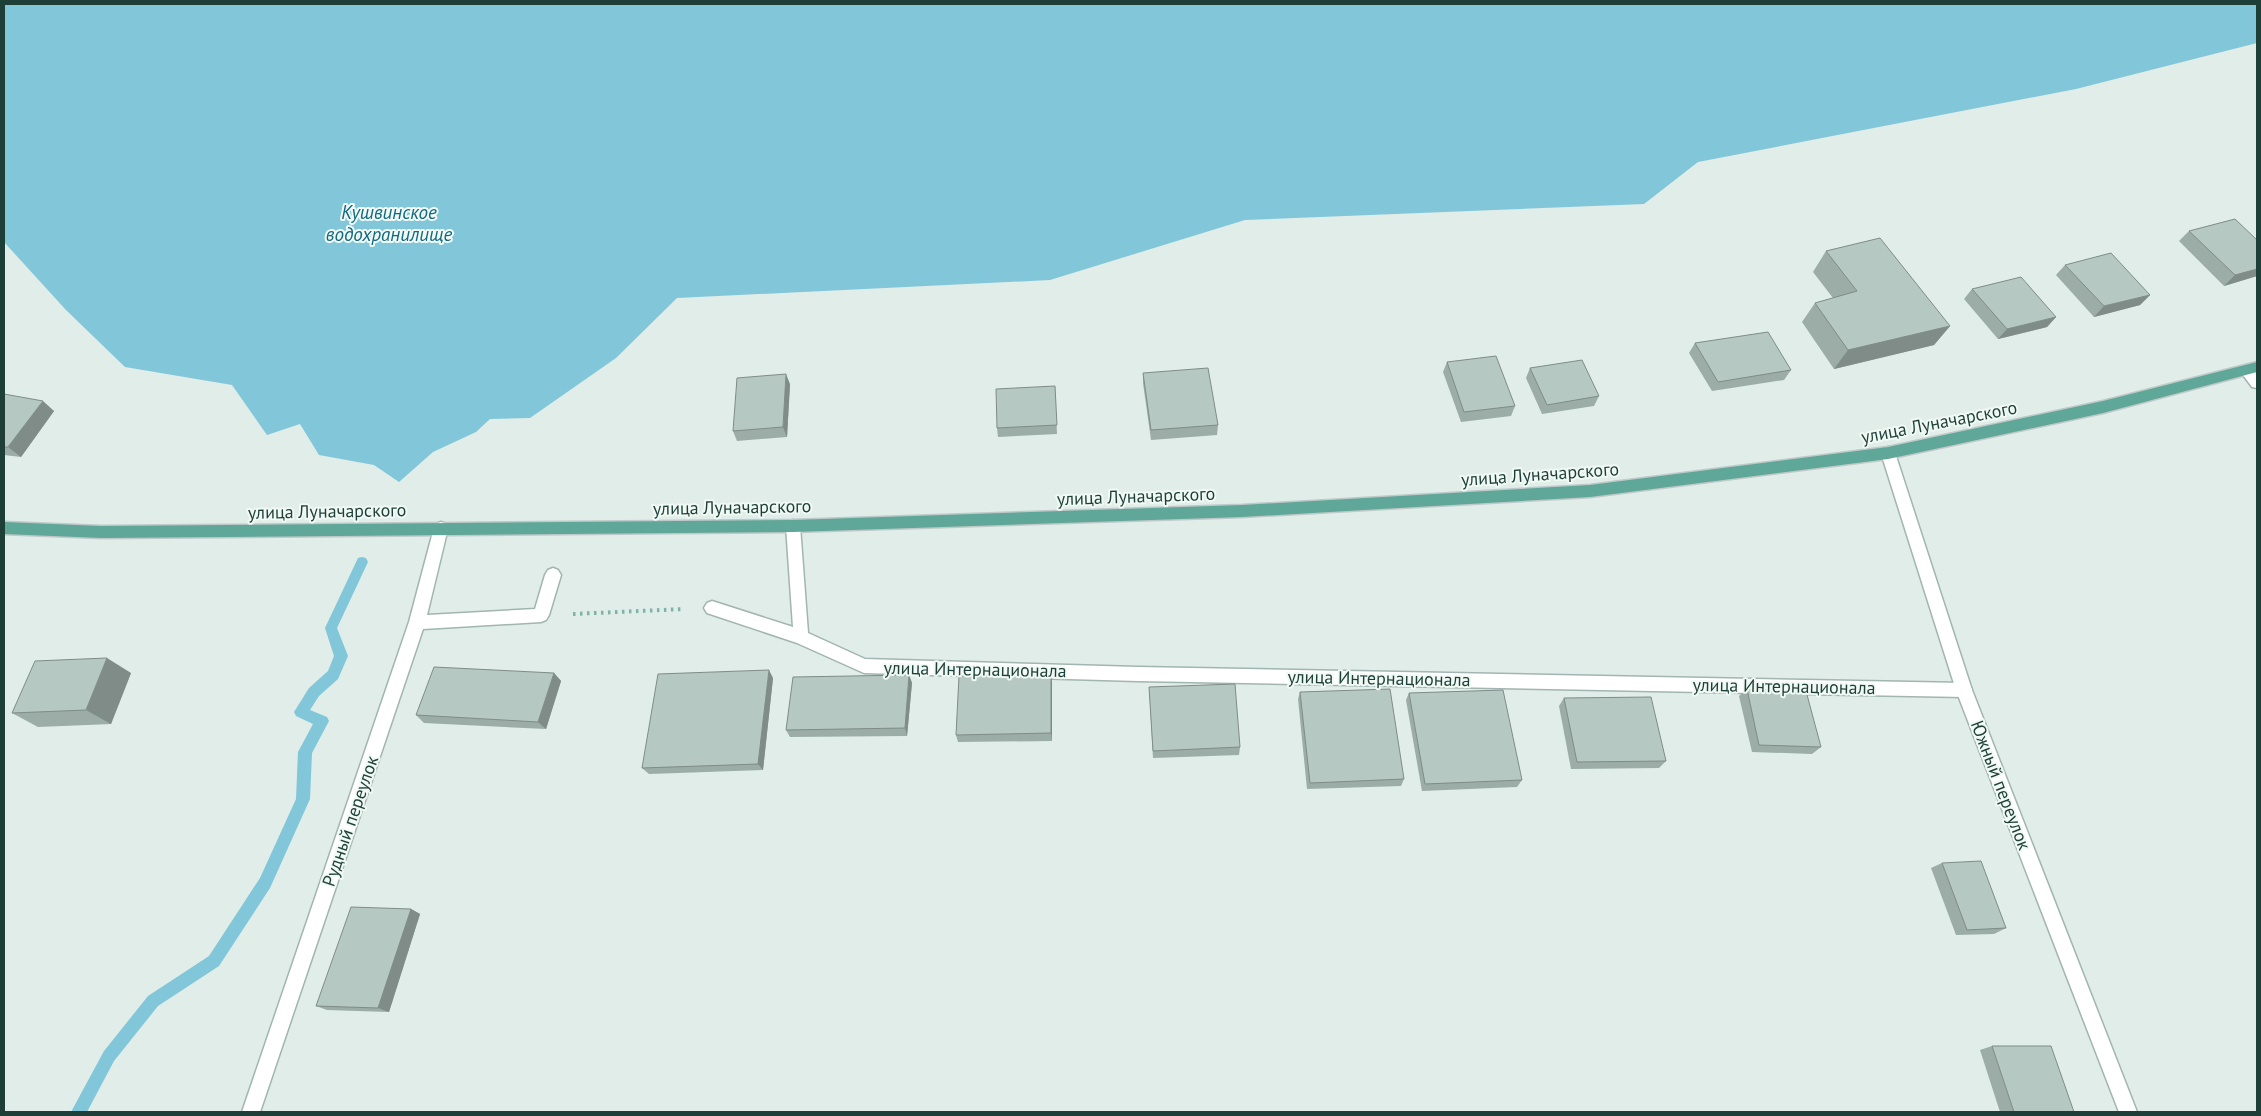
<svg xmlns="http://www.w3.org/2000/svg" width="2261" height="1116" font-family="'PT Sans',sans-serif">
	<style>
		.water { fill: #81c6d9 }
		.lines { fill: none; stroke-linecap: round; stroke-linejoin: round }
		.stream { fill: #81c6d9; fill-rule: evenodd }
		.lane-casing { stroke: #a2b5b0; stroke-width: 3 }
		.street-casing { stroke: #a2b5b0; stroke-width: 3 }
		.primary-casing { stroke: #c0c9c7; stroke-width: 3 }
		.path { stroke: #7cb4a5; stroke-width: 4; stroke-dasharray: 2.5 4.5; stroke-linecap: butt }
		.lane { fill: #fff; fill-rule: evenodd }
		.street { fill: #fff; fill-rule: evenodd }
		.primary { fill: #5fa799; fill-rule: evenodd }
		.wall { fill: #9caca6 }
		.shaded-wall { fill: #7f8c87 }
		.building { fill: #b5c8c1; stroke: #7f8c87 }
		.labels { text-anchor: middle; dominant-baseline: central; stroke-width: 4; stroke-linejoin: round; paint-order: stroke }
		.street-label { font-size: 18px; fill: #1e3f38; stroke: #f1f9f5 }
		.water-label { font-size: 19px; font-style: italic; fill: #126982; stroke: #f1f9f5 }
	</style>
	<rect width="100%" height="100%" fill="#e0ede8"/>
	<path class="water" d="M4 4H2257V43L2076 89 1698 162 1644 204 1245 220 1050 280 677 298 616 358 530 418 490 419 476 432 433 452 399 482 374 465 319 455 300 424 267 435 232 385 125 367 66 310 4 242Z"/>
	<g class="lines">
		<path class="stream" d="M362 557 366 558 368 562 337 628 348 656 338 679 319 696 310 710 327 717 329 721 312 753 310 799 270 888 219 966 158 1006 114 1061 87 1112H71L104 1051 148 996 209 956 260 878 296 799 298 752 313 724 296 716 294 712 309 688 328 671 334 656 325 628 358 558Z"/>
		<defs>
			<g id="lane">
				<path d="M2247 366 2252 367 2257 374V388L2252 387 2240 371 2242 367Z"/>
				<path d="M793 520 798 522 800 526 808 633 865 659 1138 667 1964 683 1970 685 1972 690 1970 695 1964 697 1138 681 864 673 797 643 707 613 704 608 707 603 712 601 793 627 786 526 788 522Z"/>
				<path d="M441 522 446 524 448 528 427 615 535 609 545 575 548 570 553 568 558 570 561 575 549 615 546 620 541 622 423 629 260 1112H242L409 622 434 528 436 524Z"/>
			</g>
			<path id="street" d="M1888 447 1893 449 1895 453 1972 690 2137 1112H2119L1956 690 1881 453 1883 449Z"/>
			<path id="primary" d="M2257 362V372L2103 413 1888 459 1590 497 1242 517 793 532 101 538 4 534V522L101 526 793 520 1242 505 1590 485 1888 447 2103 401Z"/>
		</defs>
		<use href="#lane" class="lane-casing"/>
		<use href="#street" class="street-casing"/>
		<use href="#primary" class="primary-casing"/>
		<path class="path" d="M573 614 684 609"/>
		<use href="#lane" class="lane"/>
		<use href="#street" class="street"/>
		<use href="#primary" class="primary"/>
	</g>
	<g class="wall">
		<path d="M2189 231 2257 276 2224 286 2179 241Z"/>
		<path d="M1826 251 1950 326 1934 345 1834 369 1802 322 1815 303 1833 298 1813 272Z"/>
		<path d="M2065 265 2150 295 2140 305 2094 317 2056 275Z"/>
		<path d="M1972 289 2056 317 2047 327 1998 339 1964 299Z"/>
		<path d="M1695 343 1791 370 1784 380 1712 391 1689 353Z"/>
		<path d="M1447 362 1515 406 1511 416 1461 422 1443 372Z"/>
		<path d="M1530 368 1599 396 1594 406 1542 414 1526 378Z"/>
		<path d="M1143 373 1218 425 1217 435 1151 440 1143 383Z"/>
		<path d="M790 384 787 437 737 441 733 431Z"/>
		<path d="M1055 386 1057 434 998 437 997 428Z"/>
		<path d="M4 394 54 411 21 457 4 455Z"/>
		<path d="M131 673 111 724 38 727 12 713Z"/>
		<path d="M554 673 561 681 546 729 424 723 416 715Z"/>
		<path d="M909 675 912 683 907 736 790 737 786 730Z"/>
		<path d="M773 678 763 770 649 774 642 768Z"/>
		<path d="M1052 682V741L958 742 956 735Z"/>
		<path d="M1149 687 1240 747 1239 755 1153 758Z"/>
		<path d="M1747 689 1821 747 1812 754 1752 752 1739 696Z"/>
		<path d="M1300 692 1404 779 1401 786 1307 789 1298 699Z"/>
		<path d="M1409 693 1522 780 1517 787 1422 791 1406 700Z"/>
		<path d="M1564 698 1666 761 1659 768 1571 769 1559 706Z"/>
		<path d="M1942 863 2006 928 1994 934 1956 935 1931 868Z"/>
		<path d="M411 909 420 914 389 1012 327 1010 316 1006Z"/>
		<path d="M1992 1046 2074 1112H2000L1980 1050Z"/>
	</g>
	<g class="shaded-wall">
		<path d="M2257 269V276L2224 286 2235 275Z"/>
		<path d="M2150 295 2140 305 2094 317 2104 306Z"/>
		<path d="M2056 317 2047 327 1998 339 2007 329Z"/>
		<path d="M1950 326 1934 345 1834 369 1848 350Z"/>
		<path d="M786 374 790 384 787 437 783 427Z"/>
		<path d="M43 401 54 411 21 457 8 447Z"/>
		<path d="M107 658 131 673 111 724 86 710Z"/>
		<path d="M769 670 773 678 763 770 758 764Z"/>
		<path d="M554 673 561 681 546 729 538 722Z"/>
		<path d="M909 675 912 683 907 736 905 728Z"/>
		<path d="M1051 675 1052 682V741L1051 733Z"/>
		<path d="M411 909 420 914 389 1012 378 1008Z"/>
	</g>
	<g class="building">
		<path d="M2235 219 2257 240V269L2235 275 2189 231Z"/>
		<path d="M1880 238 1950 326 1848 350 1815 303 1857 291 1826 251Z"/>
		<path d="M2111 253 2150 295 2104 306 2065 265Z"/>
		<path d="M2021 277 2056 317 2007 329 1972 289Z"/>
		<path d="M1768 332 1791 370 1718 382 1695 343Z"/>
		<path d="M1496 356 1515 406 1464 412 1447 362Z"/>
		<path d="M1582 360 1599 396 1547 405 1530 368Z"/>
		<path d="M1208 368 1218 425 1151 430 1143 373Z"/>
		<path d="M786 374 783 427 733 431 737 378Z"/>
		<path d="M1055 386 1057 425 997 428 996 389Z"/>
		<path d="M4 394 43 401 8 447H4Z"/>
		<path d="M107 658 86 710 12 713 35 661Z"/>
		<path d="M434 667 554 673 538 722 416 715Z"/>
		<path d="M769 670 758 764 642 768 658 674Z"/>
		<path d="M909 675 905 728 786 730 793 677Z"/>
		<path d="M1051 675V733L956 735 959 676Z"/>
		<path d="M1235 684 1240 747 1153 751 1149 687Z"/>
		<path d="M1390 689 1404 779 1310 783 1300 692Z"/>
		<path d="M1747 689 1806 691 1821 747 1759 745Z"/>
		<path d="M1503 690 1522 780 1425 784 1409 693Z"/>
		<path d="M1651 697 1666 761 1577 762 1564 698Z"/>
		<path d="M1981 861 2006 928 1967 930 1942 863Z"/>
		<path d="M351 907 411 909 378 1008 316 1006Z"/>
		<path d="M1992 1046H2051L2074 1112H2014Z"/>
	</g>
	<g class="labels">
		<g class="street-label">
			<text transform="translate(1939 422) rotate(-11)">улица Луначарского</text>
			<text transform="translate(1540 474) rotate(-4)">улица Луначарского</text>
			<text transform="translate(1136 496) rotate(-2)">улица Луначарского</text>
			<text transform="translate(732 507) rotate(-1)">улица Луначарского</text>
			<text transform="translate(327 511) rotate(-1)">улица Луначарского</text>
			<text transform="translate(975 669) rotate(1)">улица Интернационала</text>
			<text transform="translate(1379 678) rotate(1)">улица Интернационала</text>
			<text transform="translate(1784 686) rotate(1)">улица Интернационала</text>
			<text transform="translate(2001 785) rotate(69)">Южный переулок</text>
			<text transform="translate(350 821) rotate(-71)">Рудный переулок</text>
		</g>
		<g class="water-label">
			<text x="389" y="212">Кушвинское<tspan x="389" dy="22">водохранилище</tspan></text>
		</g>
	</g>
	<rect width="2261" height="1116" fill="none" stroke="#1e3f38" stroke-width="10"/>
</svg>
